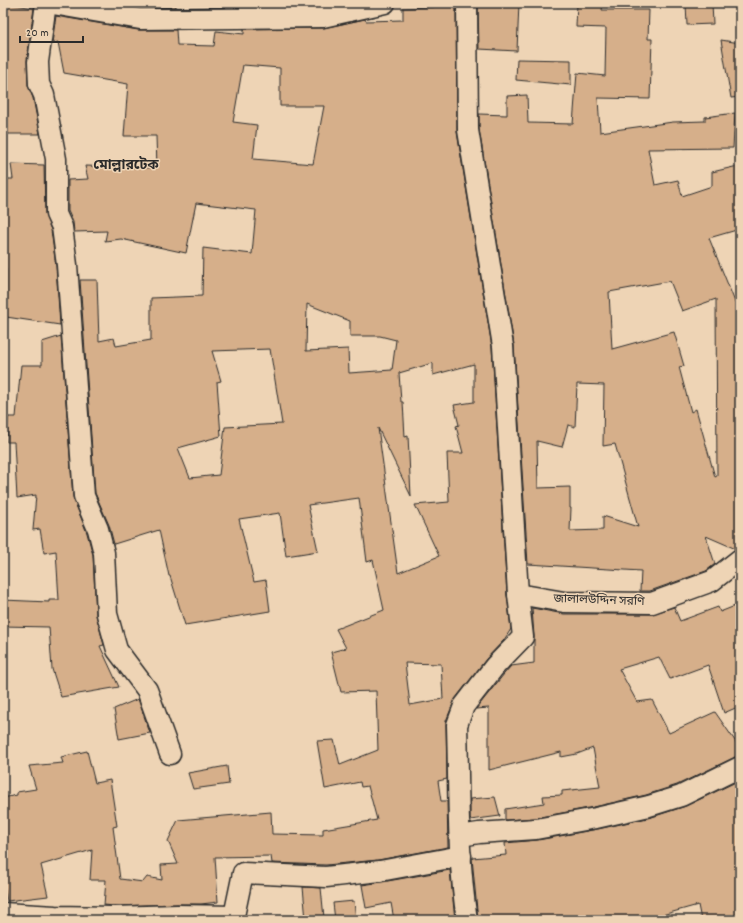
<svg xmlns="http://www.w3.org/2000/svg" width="743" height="923" font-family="Dekko,'Noto Sans Bengali',sans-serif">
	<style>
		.building { fill: #d6af8a; stroke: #2b2b2b; fill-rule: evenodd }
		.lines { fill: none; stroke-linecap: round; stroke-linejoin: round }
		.street-casing { stroke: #2b2b2b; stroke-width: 23 }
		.street { stroke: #eed4b5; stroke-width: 20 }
		.labels { text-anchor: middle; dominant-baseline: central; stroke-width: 3; stroke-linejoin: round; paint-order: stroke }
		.street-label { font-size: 12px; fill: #2b2b2b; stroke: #eed4b5 }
		.quarter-label { font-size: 14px; font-weight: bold; fill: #2b2b2b; stroke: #eed4b5 }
	</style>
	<rect width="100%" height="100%" fill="#eed4b5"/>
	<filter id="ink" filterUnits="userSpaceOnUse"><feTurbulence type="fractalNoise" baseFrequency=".025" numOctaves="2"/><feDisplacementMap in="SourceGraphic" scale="8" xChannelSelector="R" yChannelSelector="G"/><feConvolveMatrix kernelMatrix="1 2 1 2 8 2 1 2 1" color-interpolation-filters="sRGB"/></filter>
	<g filter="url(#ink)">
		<g class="building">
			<path d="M3 3 34 8 27 60 28 85 33 98 40 134H3V105H5L6 51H3Z"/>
			<path d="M119 3H176V7H141Z"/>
			<path d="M257 3H333L322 6H257Z"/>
			<path d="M434 3H456L457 132 492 347 507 595 511 629 504 640 486 659 455 699 446 721V725L447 779 438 781 441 801H447L448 847 378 860 326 865 272 863 271 856 215 857 218 902 201 904H177L115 906 104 905 106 880H90L92 850 41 865 48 896 7 901 3 878V798L17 795V792L36 789 29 766 63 763 61 757 87 751 95 783 110 780 117 826 113 827 120 879 143 882 147 877 162 880 161 865 178 864 168 841 178 820 271 812 272 834 323 835V829L377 820 368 786 361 787 360 782 325 789 317 741 334 740 340 765 378 750 376 691 341 692 331 652 346 648 336 629 384 610 373 560 367 562 359 498 308 505 318 551 286 556 280 513 239 519 254 582 266 580 270 611 185 625 170 576H169L159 530 114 544 109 525 95 493 80 280H97L99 341 114 338 116 346 151 340V298L202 296 203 248 252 254 256 210 196 203 186 253 121 239 105 241 107 231 74 232 73 222 68 211V180L88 179 85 166 157 168 156 136H124L128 84 64 73 58 42 52 43 56 16 138 30H176L177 45 214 46 216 31 244 34V29L323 28 365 19 366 21 403 20V8L434 7ZM243 65 280 68V106H324L313 164 253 159 257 125 233 122ZM307 304 350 321V336H380L396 340 392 370 349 373 348 349 306 351ZM270 349 282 424 225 427 219 475 190 478 178 448 221 436 217 382 221 381 212 351ZM433 363V375L474 364V402L454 405 459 425 456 426 463 453H447L449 502 415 505 439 556 398 573 378 428 411 496 408 436 405 437 403 402H401L399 373ZM405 663 441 664 443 699 410 705Z"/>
			<path d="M478 3H519L517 51 479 49Z"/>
			<path d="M577 3H603L602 10H649L648 39H652L650 99 598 98 600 132 673 122 705 121V117L735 113 733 148 648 149 655 185 678 180 682 196 712 186V172L738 166V185H740V229L709 238 735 302 740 301V548L736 549 706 536 715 564 706 571 650 591H640L641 571 528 564 514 345 479 129V114L507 115V96L527 95 528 123 573 124 577 73 605 76 606 28 576 27ZM670 281 682 311 716 299 717 476 715 477 696 409 691 412 679 367 684 366 674 332 612 349 609 292ZM577 384 604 385 603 446 615 444 638 527 603 516V530L570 531 571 508H570V487L538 488 537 441 562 447 568 425 575 427Z"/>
			<path d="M686 3H712L713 24 687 25Z"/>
			<path d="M721 40 740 43V97L731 98Z"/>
			<path d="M517 59 571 60V85L516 80Z"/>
			<path d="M11 164 44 165 45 214 51 230 56 266 60 325 6 317V269H3V179H13Z"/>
			<path d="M61 336 73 497 87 533 93 555 96 615 104 645 100 646 119 687 61 697 52 669 49 627 3 626V600L49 602V600H59L56 551 44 553 40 529 33 530 36 495 17 498 14 442H7L8 417H16L21 365H42V342Z"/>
			<path d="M740 604V706L724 713 708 665 670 679 659 657 619 669 637 702 652 700 669 733 715 712 740 748V756L735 757 677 785 646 795 594 807 535 818 505 820V809L544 803 543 796 562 795V791L600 787 593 748 577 754 561 757V752L489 770V708L476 709 504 674 511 666 534 663V636L532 608 564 614H652L674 607 680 621 718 607 720 612Z"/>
			<path d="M138 699 150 733 119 739 114 709Z"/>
			<path d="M227 766 229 784 193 789 188 773Z"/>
			<path d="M740 780V920H701L698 905 644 920H478L472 858 506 855 505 843 538 840 598 829 652 817 686 806Z"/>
			<path d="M495 797 500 816 470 820V799Z"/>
			<path d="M450 870 455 920H394L391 903 366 908 362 885 382 882Z"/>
			<path d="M303 887 321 888 324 918 306 920Z"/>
			<path d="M354 901 356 920H335L333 903Z"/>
		</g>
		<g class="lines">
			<defs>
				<g id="street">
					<path d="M46 3 38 62 39 84 44 95 56 159V214L62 227 67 265 84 496 98 529 104 553 107 614 117 650 147 690 170 754"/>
					<path d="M47 3 140 19 323 17 385 3"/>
					<path d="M518 594 564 602 652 603 712 581 740 559"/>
					<path d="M460 836 479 833 536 829 596 818 649 806 681 796 740 767"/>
					<path d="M3 913 55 916 115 917 177 915 234 916"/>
					<path d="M234 920V916L243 873 326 877 380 871 461 856"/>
					<path d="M467 920C457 856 459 790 457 725L464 706 495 666 523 637 518 594 503 346 468 130 467 3"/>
				</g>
			</defs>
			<use href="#street" class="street-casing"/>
			<use href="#street" class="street"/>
		</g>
	</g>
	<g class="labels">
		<g class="street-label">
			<text transform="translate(599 601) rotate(2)">জালালউদ্দিন সরণি</text>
		</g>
		<g class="quarter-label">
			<text x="126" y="166">মোল্লারটেক</text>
		</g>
	</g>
	<rect width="743" height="923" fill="none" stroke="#eed4b5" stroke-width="16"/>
	<rect x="8" y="8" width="727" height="907" fill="none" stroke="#2b2b2b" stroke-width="1.5" filter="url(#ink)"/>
	<path d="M20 36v6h63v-6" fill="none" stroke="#2b2b2b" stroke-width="2"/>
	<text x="26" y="36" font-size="12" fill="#2b2b2b" stroke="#eed4b5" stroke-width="3" paint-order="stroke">20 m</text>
</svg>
